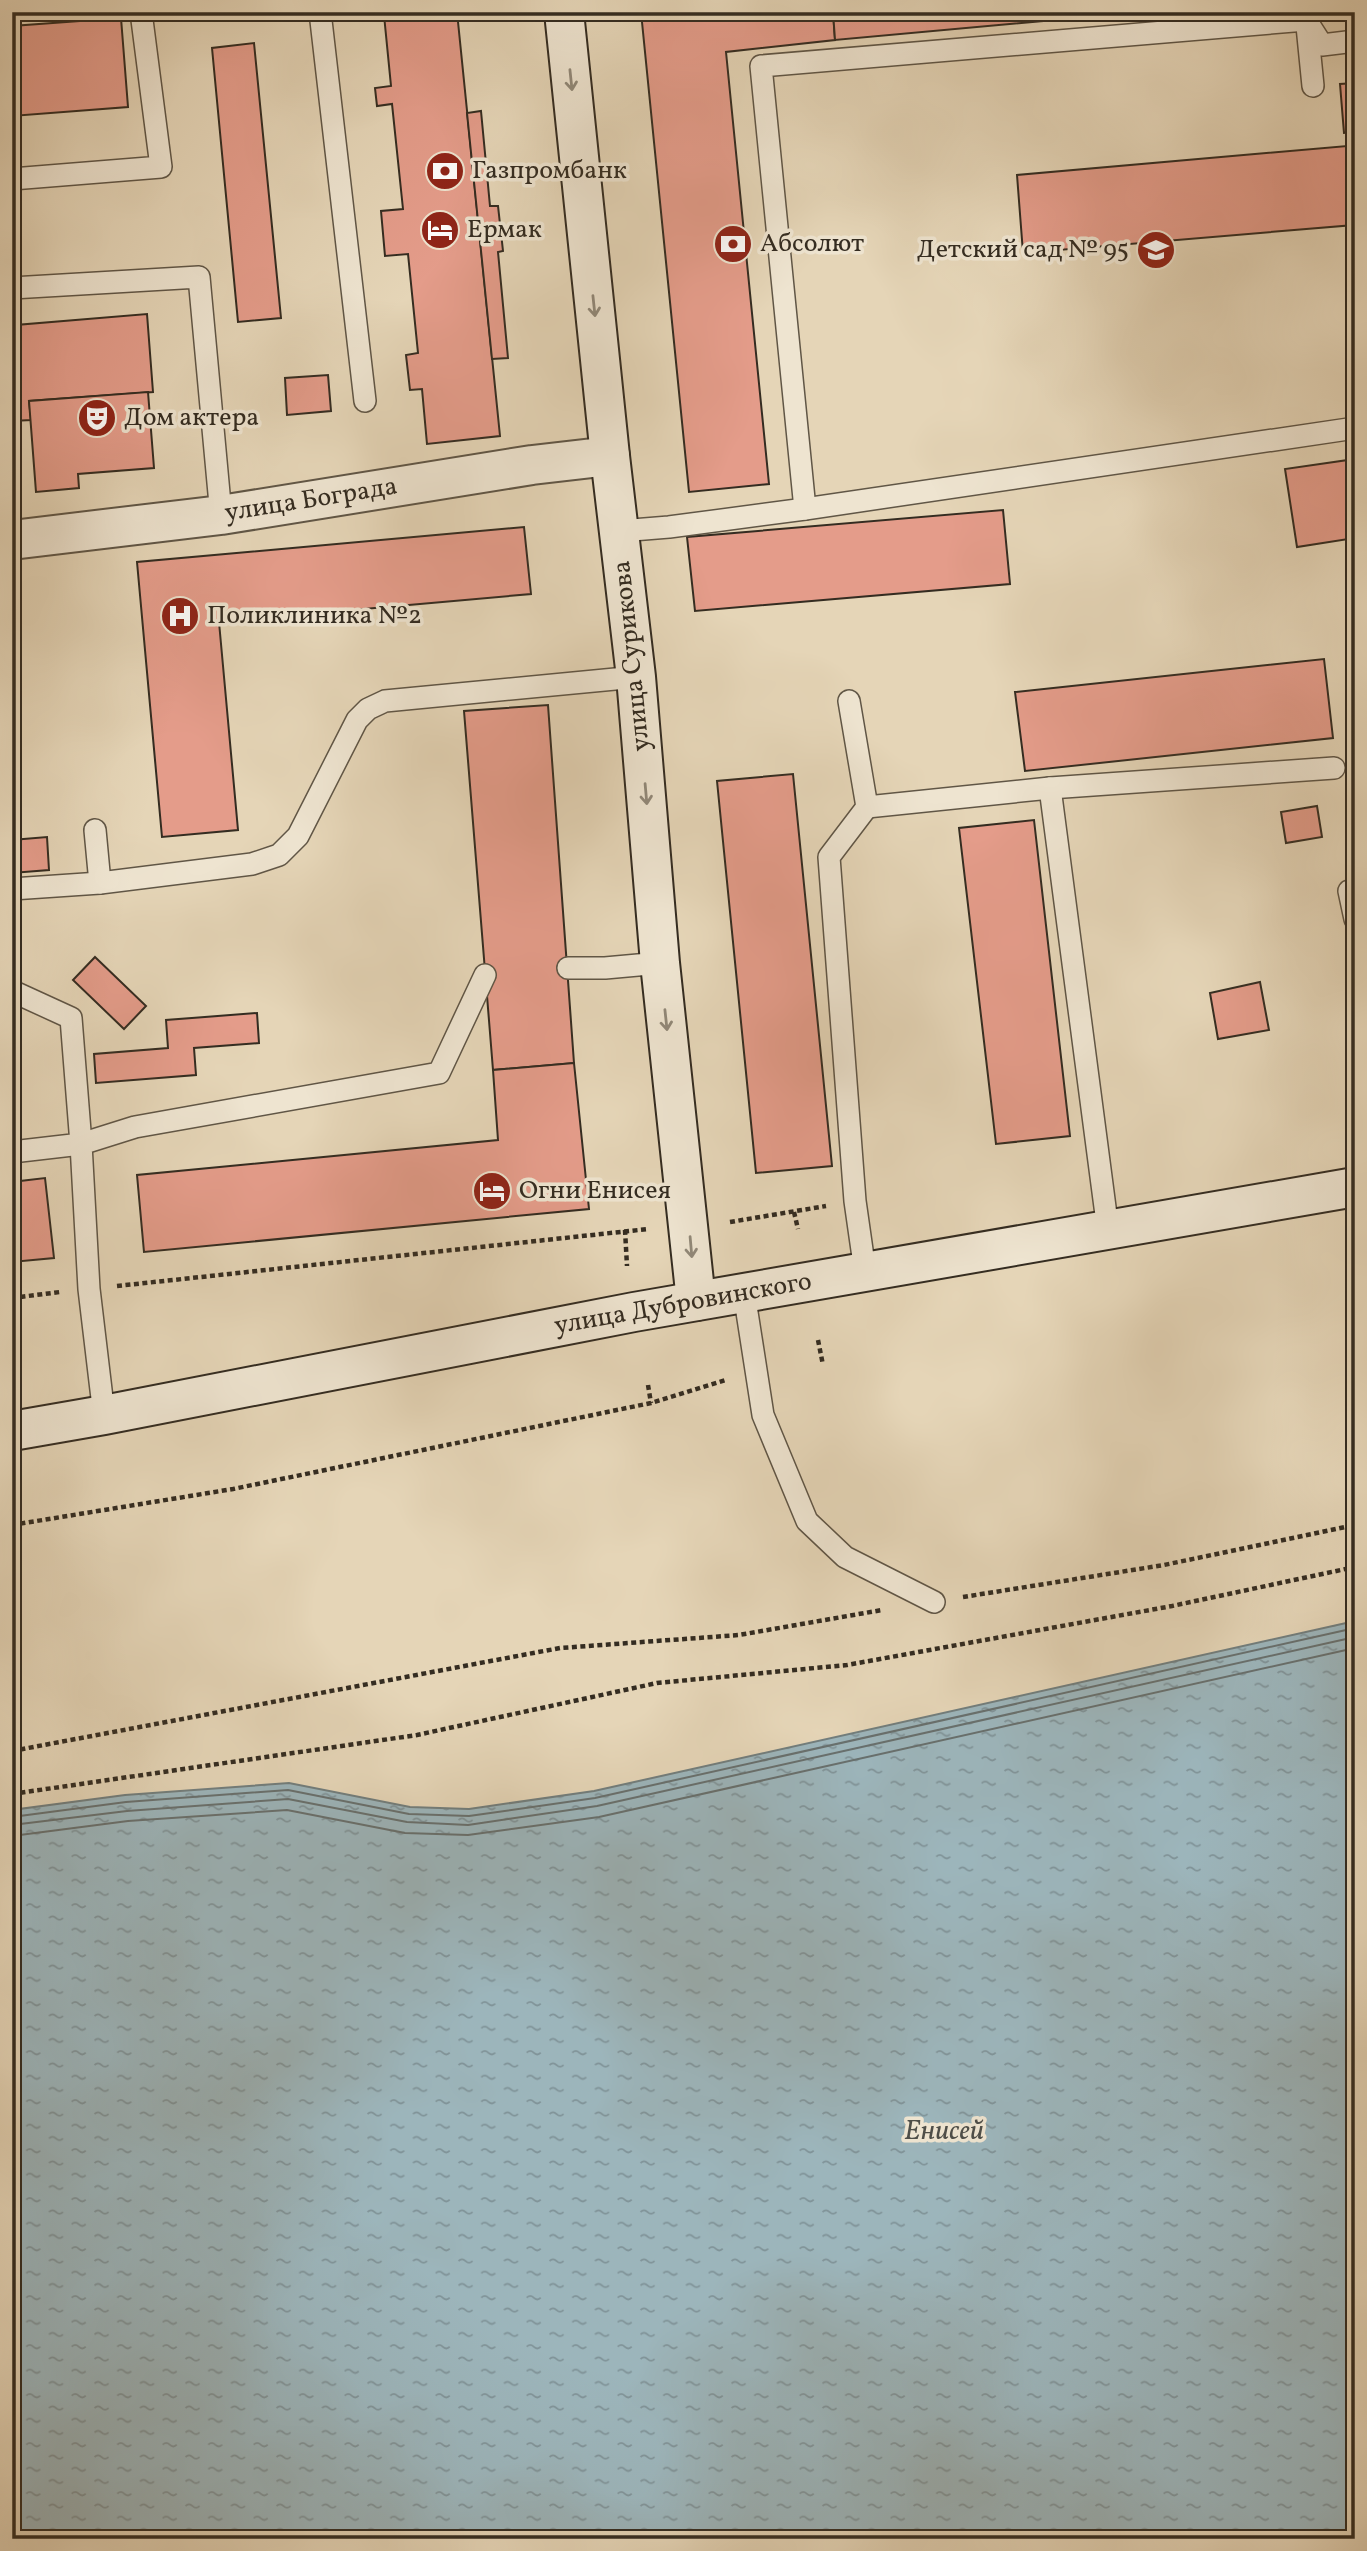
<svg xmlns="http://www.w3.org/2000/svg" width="1367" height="2551" font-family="Vollkorn,serif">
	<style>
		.water { fill: url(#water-ripples); stroke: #727e7d; stroke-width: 2 }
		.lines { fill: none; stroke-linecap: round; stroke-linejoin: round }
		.shore { stroke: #68706e; stroke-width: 2 }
		.building { fill: #e49c8a; stroke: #342c21; stroke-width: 2 }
		.lane-casing { stroke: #605646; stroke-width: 24 }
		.street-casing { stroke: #605646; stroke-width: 42 }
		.secondary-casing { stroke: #342c21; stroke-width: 42 }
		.path { stroke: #342c21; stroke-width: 4.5; stroke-dasharray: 5 3.5; stroke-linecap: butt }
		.lane { stroke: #eee4d0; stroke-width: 21 }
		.street { stroke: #eee4d0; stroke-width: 38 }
		.secondary { stroke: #eee4d0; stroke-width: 38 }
		.oneway { stroke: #918878 }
		.labels { text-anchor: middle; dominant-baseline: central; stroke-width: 7; stroke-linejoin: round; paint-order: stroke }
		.poi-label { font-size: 26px; fill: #342c21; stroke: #eee4d0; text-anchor: start }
		.street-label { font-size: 26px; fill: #342c21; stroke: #eee4d0 }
		.water-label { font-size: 28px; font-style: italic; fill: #4e4e48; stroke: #eee4d0 }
	</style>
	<defs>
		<pattern id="water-ripples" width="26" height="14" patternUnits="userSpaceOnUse" patternTransform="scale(1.75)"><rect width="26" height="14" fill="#9cb5bb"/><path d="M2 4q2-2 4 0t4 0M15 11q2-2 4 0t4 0" fill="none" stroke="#809398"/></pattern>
	</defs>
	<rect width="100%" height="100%" fill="#e5d5b7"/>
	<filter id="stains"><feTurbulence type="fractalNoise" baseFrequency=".00286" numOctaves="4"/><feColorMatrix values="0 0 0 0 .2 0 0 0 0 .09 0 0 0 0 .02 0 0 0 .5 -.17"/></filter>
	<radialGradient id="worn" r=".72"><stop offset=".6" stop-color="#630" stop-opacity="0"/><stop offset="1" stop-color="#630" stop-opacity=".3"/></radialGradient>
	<path class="water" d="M1355 1621V2539H12V1810L125 1795 289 1783 410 1807 469 1809 594 1791Z"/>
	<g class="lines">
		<g class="shore">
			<path d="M12 1817 126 1802 288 1790 409 1814 469 1816 595 1798 1355 1628"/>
			<path d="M12 1825 127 1811 288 1799 407 1822 468 1825 597 1806 1355 1637"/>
			<path d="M12 1836 128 1821 287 1810 405 1833 468 1835 599 1817 1355 1648"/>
		</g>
	</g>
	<g class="building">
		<path d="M416 12H457L500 436 427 444 422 389 410 390 406 355 418 353 408 254 385 256 381 211 403 209 392 104 377 106 375 88 391 86 384 15Z"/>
		<path d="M641 12H833L835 40 726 52 769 484 689 492Z"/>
		<path d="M833 12H1143L835 40Z"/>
		<path d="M121 18 128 107 12 116V26Z"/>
		<path d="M254 43 281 318 238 322 212 48Z"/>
		<path d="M1355 83V132L1344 133 1340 84Z"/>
		<path d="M481 111 490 206H498L503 251 498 252 508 358 492 359 467 113Z"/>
		<path d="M1347 146 1354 225 1023 253 1017 175Z"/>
		<path d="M147 314 153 392 29 401 31 420 12 421V343H17L16 325Z"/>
		<path d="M328 375 331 411 287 415 285 378Z"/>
		<path d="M148 392 154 468 78 474 79 488 36 492 29 401Z"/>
		<path d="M1355 459V538L1297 547 1285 469Z"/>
		<path d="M1003 510 1010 584 695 611 687 537Z"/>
		<path d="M524 527 531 594 219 622 238 830 162 837 137 562Z"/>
		<path d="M1324 659 1333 738 1025 771 1015 692Z"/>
		<path d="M12 667 20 761 12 762Z"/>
		<path d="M548 705 574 1063 493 1070 464 711Z"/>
		<path d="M793 774 832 1166 756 1173 717 781Z"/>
		<path d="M1317 806 1322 837 1286 843 1281 812Z"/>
		<path d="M1034 820 1070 1136 996 1144 959 828Z"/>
		<path d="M47 837 49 870 12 873V840Z"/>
		<path d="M95 957 146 1006 124 1029 73 980Z"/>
		<path d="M1260 982 1269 1030 1218 1039 1210 993Z"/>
		<path d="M257 1013 259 1043 194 1048 196 1075 96 1083 94 1054 168 1048 166 1020Z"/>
		<path d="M574 1063 589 1209 144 1252 137 1175 498 1140 493 1070Z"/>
		<path d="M45 1178 54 1258 12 1262V1182Z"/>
	</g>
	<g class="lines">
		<defs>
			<g id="lane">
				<path d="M320 12 365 401"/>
				<path d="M1305 12 1306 20 1322 45 1355 41"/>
				<path d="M1307 26 1313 86"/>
				<path d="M12 179 161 167 141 12"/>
				<path d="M12 288 199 277 221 515"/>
				<path d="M805 509 761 66 1306 20 1305 12"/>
				<path d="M620 531 669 527 805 509 1355 428"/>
				<path d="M849 701 867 807 829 857 855 1201 865 1271"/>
				<path d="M1050 788 1108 1230"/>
				<path d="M867 807 1050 788 1334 768"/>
				<path d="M95 830 100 883"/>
				<path d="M12 889 100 883 252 864 279 855 298 836 357 720 368 709 385 701 636 677"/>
				<path d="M1349 891 1355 919"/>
				<path d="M568 968H605L660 963"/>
				<path d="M12 991 71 1018 81 1144 12 1152"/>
				<path d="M744 1293 763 1415 807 1521 845 1557 934 1602"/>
				<path d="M104 1415 89 1289 81 1144 135 1127 439 1073 485 975"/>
			</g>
			<path id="street" d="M12 540 221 515 532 465 610 456"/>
			<g id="secondary">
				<path d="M564 12 610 456 636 677 660 963 696 1301"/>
				<path d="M12 1431 104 1415 634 1312 1355 1187"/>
			</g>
		</defs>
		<use href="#lane" class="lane-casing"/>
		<use href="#street" class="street-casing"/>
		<use href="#secondary" class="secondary-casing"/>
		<g class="path">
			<path d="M794 1212 798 1229"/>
			<path d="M730 1222 826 1206"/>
			<path d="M625 1230 627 1266"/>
			<path d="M117 1286 648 1229"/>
			<path d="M12 1298 60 1292"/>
			<path d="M818 1340 823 1365"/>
			<path d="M648 1385 651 1403"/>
			<path d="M12 1525 233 1489 651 1403 726 1380"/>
			<path d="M963 1597 1164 1565 1355 1525"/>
			<path d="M12 1751 560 1648 739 1635 882 1610"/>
			<path d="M12 1794 417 1735 657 1683 847 1665 1172 1606 1355 1567"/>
		</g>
		<use href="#lane" class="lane"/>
		<use href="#street" class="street"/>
		<use href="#secondary" class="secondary"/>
	</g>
	<defs><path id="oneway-shaft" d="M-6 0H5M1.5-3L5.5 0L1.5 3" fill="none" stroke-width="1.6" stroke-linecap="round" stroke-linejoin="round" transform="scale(1.75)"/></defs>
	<g class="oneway">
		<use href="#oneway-shaft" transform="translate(571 80) rotate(84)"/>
		<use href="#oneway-shaft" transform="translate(594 306) rotate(84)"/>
		<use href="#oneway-shaft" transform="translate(646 794) rotate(85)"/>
		<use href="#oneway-shaft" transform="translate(666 1020) rotate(84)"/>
		<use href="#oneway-shaft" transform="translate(691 1247) rotate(85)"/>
	</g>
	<defs>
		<symbol id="bank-disc" viewBox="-11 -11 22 22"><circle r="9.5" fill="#8f2418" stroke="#eee4d0"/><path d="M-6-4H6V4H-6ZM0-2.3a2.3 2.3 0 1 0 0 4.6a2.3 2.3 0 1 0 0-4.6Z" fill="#fff"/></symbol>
		<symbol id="hotel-disc" viewBox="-11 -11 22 22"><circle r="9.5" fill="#8f2418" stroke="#eee4d0"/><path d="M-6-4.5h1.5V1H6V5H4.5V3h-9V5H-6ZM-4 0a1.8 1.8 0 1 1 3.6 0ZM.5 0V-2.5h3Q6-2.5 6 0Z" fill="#fff"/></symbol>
		<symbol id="school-disc" viewBox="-11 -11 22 22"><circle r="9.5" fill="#8f2418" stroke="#eee4d0"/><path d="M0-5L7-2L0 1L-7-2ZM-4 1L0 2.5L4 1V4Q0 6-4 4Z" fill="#fff"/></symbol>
		<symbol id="theatre-disc" viewBox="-11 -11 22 22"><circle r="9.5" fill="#8f2418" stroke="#eee4d0"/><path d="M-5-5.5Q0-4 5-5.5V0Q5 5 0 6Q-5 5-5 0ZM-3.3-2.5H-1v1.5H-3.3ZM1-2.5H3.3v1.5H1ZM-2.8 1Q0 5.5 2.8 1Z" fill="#fff"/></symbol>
		<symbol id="hospital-disc" viewBox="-11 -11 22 22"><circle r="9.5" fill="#8f2418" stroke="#eee4d0"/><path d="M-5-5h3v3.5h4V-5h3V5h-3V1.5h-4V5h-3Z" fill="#fff"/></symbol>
	</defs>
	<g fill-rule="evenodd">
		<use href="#bank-disc" x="423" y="149" width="44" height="44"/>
		<use href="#hotel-disc" x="418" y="208" width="44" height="44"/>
		<use href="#bank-disc" x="711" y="222" width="44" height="44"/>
		<use href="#school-disc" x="1134" y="228" width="44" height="44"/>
		<use href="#theatre-disc" x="75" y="396" width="44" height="44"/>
		<use href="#hospital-disc" x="158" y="594" width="44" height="44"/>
		<use href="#hotel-disc" x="470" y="1169" width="44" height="44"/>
	</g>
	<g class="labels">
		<g class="poi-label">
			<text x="472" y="171">Газпромбанк</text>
			<text x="467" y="230">Ермак</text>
			<text x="760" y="244">Абсолют</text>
			<text x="1129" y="250" text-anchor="end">Детский сад № 95</text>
			<text x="124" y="418">Дом актера</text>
			<text x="207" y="616">Поликлиника №2</text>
			<text x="519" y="1191">Огни Енисея</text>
		</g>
		<g class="street-label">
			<text transform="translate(311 500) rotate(-9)">улица Бограда</text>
			<text transform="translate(632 656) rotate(-96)">улица Сурикова</text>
			<text transform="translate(683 1304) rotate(-10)">улица Дубровинского</text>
		</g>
		<g class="water-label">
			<text x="944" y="2131">Енисей</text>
		</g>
	</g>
	<rect width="1367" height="2551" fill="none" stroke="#e5d5b7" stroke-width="42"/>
	<rect x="14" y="14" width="1339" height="2523" fill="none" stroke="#342c21" stroke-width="3.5"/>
	<rect x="21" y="21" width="1325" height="2509" fill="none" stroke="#342c21" stroke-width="2"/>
	<rect width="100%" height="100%" filter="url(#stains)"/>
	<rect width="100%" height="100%" fill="url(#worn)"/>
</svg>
